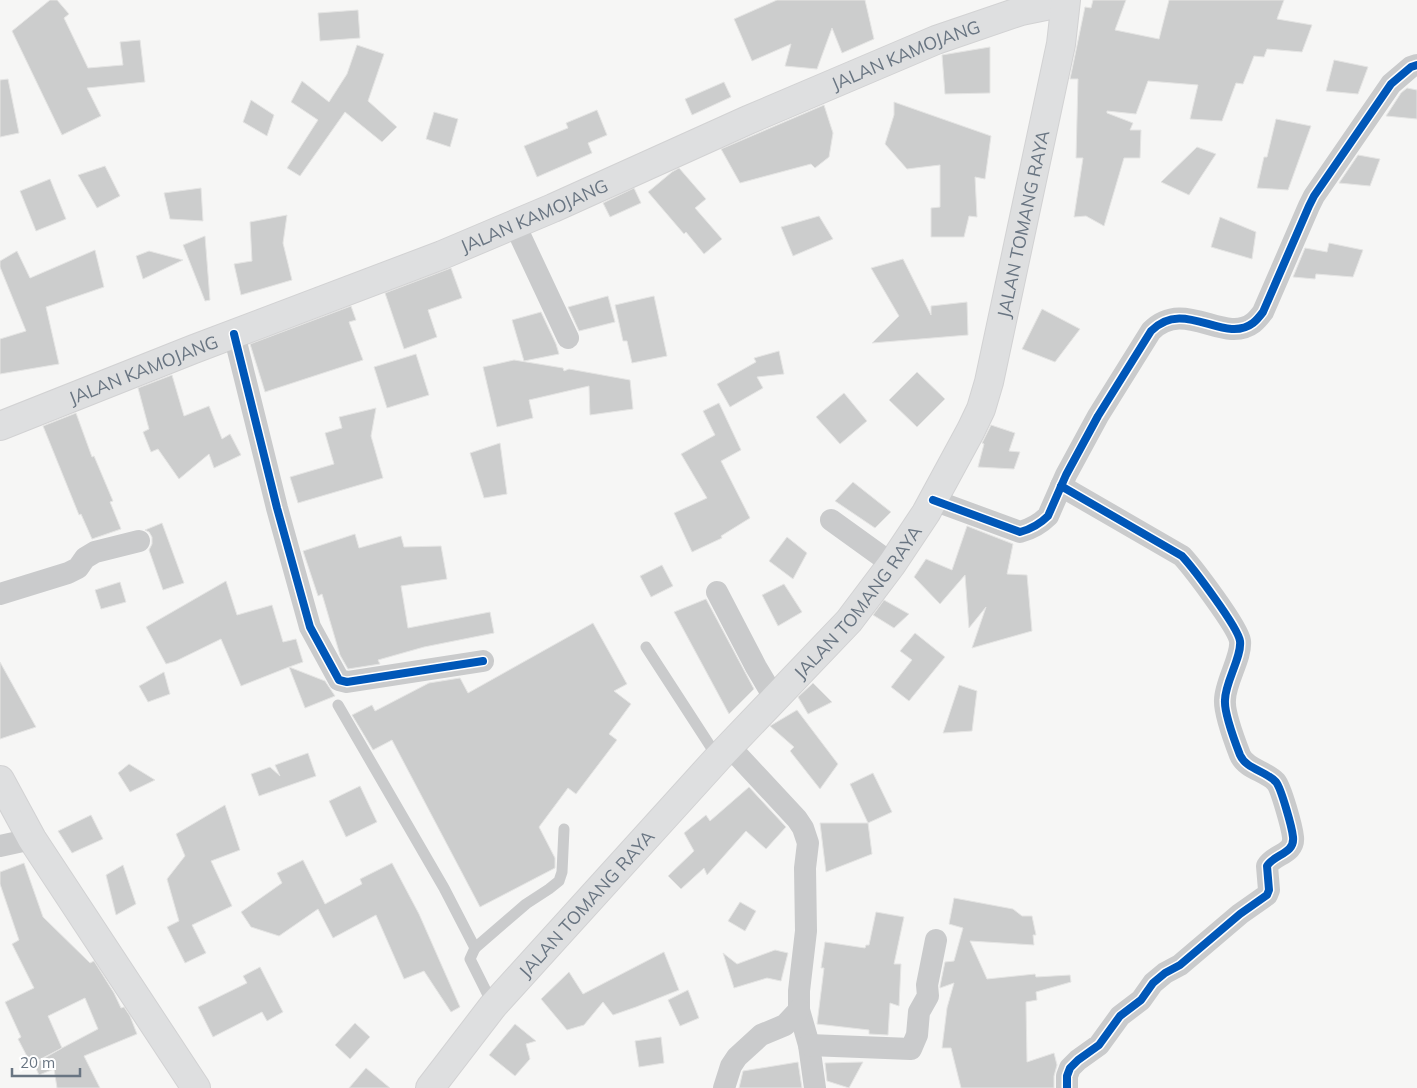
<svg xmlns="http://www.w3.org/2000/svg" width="1417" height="1088" font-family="Mulish,sans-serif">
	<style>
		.building { fill: #cccdcd; stroke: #e5e5e4; fill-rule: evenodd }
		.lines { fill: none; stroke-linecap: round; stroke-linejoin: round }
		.secondary-casing { stroke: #d2d2d3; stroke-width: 30 }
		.lane { stroke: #cacbcc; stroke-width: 11 }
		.street { stroke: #cacbcc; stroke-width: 22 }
		.secondary { stroke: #dedfe0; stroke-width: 28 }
		.cycleway-casing { stroke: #fff; stroke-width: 11 }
		.cycleway { stroke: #0057b8; stroke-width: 8 }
		.labels { text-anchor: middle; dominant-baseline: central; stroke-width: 5; stroke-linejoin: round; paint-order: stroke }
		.street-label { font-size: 18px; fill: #697582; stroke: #fff }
	</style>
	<rect width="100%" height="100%" fill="#f6f6f5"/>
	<g class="building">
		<path d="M50 0H57L69 14 64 18 88 68 123 65 120 42 140 40 145 82 87 88 101 116 62 135 12 31Z"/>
		<path d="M777 0H865L874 39 842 53 832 28 817 69 785 66 791 44 752 61 734 19Z"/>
		<path d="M1093 0H1126L1115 30 1159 39 1169 0H1284L1277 19 1312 25 1302 52 1267 49 1264 57 1254 56 1243 84 1236 83 1222 121 1190 119 1198 85 1148 81 1136 114 1107 111V113L1133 123 1130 130H1141L1140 158H1124L1104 226 1086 216 1074 217 1083 158H1076L1078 79H1070L1085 7 1091 8Z"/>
		<path d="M358 10 360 38 320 41 318 13Z"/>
		<path d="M357 45 384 54 368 101 397 127 382 142 345 112 300 176 287 168 318 120 291 102 302 81 329 102 347 74Z"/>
		<path d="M990 47V93L945 94 942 55Z"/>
		<path d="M1334 60 1368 67 1358 94 1326 91Z"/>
		<path d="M8 79 19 133 0 137V80Z"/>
		<path d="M724 82 731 97 692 115 685 99Z"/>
		<path d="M1407 88 1417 90V119L1386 116 1401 93Z"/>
		<path d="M251 100 274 115 267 136 243 122Z"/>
		<path d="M894 102 991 136 985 179 975 177 977 217 969 216 964 237H931V208L940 207V165L907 169 885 144 894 115Z"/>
		<path d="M824 105 833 133 829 157 815 168 811 164 740 183 721 149Z"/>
		<path d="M597 110 607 135 588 143 592 153 537 177 524 146 568 128 566 123Z"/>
		<path d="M434 112 458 119 450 147 426 139Z"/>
		<path d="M1276 119 1311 126 1288 190 1257 188 1264 157H1267Z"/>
		<path d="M1197 147 1216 154 1189 195 1161 182Z"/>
		<path d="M1358 155 1380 159 1370 186 1339 183Z"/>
		<path d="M105 166 120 196 97 208 78 175Z"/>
		<path d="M679 168 706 199 695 208 722 239 704 254 686 232 684 234 648 192 672 172Z"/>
		<path d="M50 179 66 219 36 231 20 191Z"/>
		<path d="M201 188 203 221 170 219 164 193Z"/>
		<path d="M634 188 641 203 610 217 603 203Z"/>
		<path d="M287 215 283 243 292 280 241 295 234 264 252 261 250 222Z"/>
		<path d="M819 216 833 239 793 256 781 227Z"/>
		<path d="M1220 217 1256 232 1252 259 1211 247Z"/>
		<path d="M205 236 210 300 205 301 183 245Z"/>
		<path d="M1329 243 1363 250 1353 277 1316 274 1315 279 1293 277 1305 248 1327 252Z"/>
		<path d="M95 250 104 287 46 307 59 364 0 374V339L26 331 0 267V261L17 251 30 278Z"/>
		<path d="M149 251 183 260 143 279 136 256Z"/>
		<path d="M903 259 931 315V306L967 302 968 335 872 343 899 316 871 268Z"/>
		<path d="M451 268 462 298 428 310 437 337 404 349 385 293Z"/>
		<path d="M608 296 615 322 579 331 568 307Z"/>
		<path d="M654 296 667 356 632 363 627 341H623L615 305Z"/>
		<path d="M351 306 356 320 349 322 363 360 265 392 250 344Z"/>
		<path d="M1042 309 1080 329 1055 362 1022 349Z"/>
		<path d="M541 312 556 344 559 354 524 361 512 320Z"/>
		<path d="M779 351 784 374 757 377 763 388 730 407 717 384 756 362 754 358Z"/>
		<path d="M416 354 429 395 387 408 374 367Z"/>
		<path d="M514 360 563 368 564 371 569 369 630 380 633 409 590 415 589 386 529 400 533 418 497 427 483 367Z"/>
		<path d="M917 372 945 399 917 427 889 400Z"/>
		<path d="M172 375 184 416 209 406 222 439 230 434 241 455 214 468 209 454 179 479 158 449 151 452 143 432 149 429 138 388Z"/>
		<path d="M844 393 867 421 840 444 816 417Z"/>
		<path d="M719 403 741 450 721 461 750 518 721 536 722 538 692 552 674 513 707 498 681 454 715 435 703 411Z"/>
		<path d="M376 408 371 436 383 478 298 503 290 477 334 464 325 433 342 428 339 417Z"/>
		<path d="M76 413 92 457 94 456 113 501 110 502 121 529 92 539 81 514 79 515 43 426Z"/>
		<path d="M991 425 1015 433 1009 451 1020 452 1014 469 978 467 984 444 982 443Z"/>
		<path d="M500 443 507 494 484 498 470 453Z"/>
		<path d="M853 482 891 512 875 528 835 501Z"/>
		<path d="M162 523 184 583 163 590 149 550 152 544V537L149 532 145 530Z"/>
		<path d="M967 526 1013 544 1007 574 1027 575 1032 631 972 648 986 607 969 628 965 575 940 604 914 577 926 559 952 570Z"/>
		<path d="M355 534 359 548 401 536 404 547 441 546 447 579 401 586 408 628 490 612 494 633 424 647 378 660 380 664 348 669 340 655 322 594 318 596 303 551Z"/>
		<path d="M787 537 807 553 793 579 769 561Z"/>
		<path d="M662 565 673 586 651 597 640 576Z"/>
		<path d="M226 581 237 615 272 605 283 642 296 639 303 662 289 667 325 681 335 696 305 708 289 667 241 686 221 639 176 661 166 664 146 627Z"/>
		<path d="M120 582 126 602 101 609 95 590Z"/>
		<path d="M784 584 802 612 778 626 762 595Z"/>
		<path d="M706 599 754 689 729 714 674 612Z"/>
		<path d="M884 600 909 614 894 628 873 615Z"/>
		<path d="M593 623 627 684 614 691 631 704 609 734 617 740 576 794 568 788 539 827 555 858V868L480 907 392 740 373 750 352 715 372 705 375 711 429 683 460 678 468 693Z"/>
		<path d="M915 633 945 657 909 701 891 687 912 660 900 651Z"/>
		<path d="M0 662 36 727 0 739Z"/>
		<path d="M164 672 170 694 148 702 139 686Z"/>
		<path d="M813 683 832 702 808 714 798 697Z"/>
		<path d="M959 685 977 691 972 731 943 733Z"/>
		<path d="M797 710 838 764 820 789 790 751 794 747 770 726Z"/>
		<path d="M308 753 316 776 259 796 251 774 270 767 280 776 275 765Z"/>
		<path d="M129 764 155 780 130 792 118 773Z"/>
		<path d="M873 773 892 812 868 823 850 784Z"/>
		<path d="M360 786 377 822 346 837 329 801Z"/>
		<path d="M749 787 786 827 766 849 746 831 707 875 704 868 681 889 668 876 694 851 684 833 706 815 710 821Z"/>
		<path d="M225 805 240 850 211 861 232 906 192 925 206 953 185 963 167 927 179 921 167 879 185 856 176 834Z"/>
		<path d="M91 815 103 839 72 853 58 831Z"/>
		<path d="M820 823H868L872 854 826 872Z"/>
		<path d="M303 860 325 904 362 884 360 879 392 863 419 914 460 1007 451 1012 424 971 404 979 376 915 333 938 318 909 279 936 251 927 241 912 282 883 277 873Z"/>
		<path d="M24 863 43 917 90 963 94 961 114 993 121 1008 124 1007 130 1016 137 1034 84 1056 100 1088H57L54 1069 39 1075 34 1064 62 1048 31 1064 18 1039 21 1037 5 1002 34 988 12 944 19 940 0 884V872ZM85 998 98 1029 62 1048 48 1016Z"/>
		<path d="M123 865 136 904 116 915 106 875Z"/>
		<path d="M954 898 1013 909 1022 916H1032L1036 935H1033L1034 945 970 941 987 979 1035 974 1036 977 1070 975 1071 982 1036 992 1037 1000 1026 1002 1027 1062 1054 1053 1057 1065 1054 1076V1088H961L951 1048H942L947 1008 954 983 940 988V986L945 962 954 961 963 928 949 924Z"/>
		<path d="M740 902 756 911 745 931 728 921Z"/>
		<path d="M876 912 904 917 894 964H901L899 1006 890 1003 888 1035 869 1034V1030L817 1024 824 968H821L825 942 865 948 866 945H869Z"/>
		<path d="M775 950 788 953 781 981 767 978 734 988 723 953 737 964Z"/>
		<path d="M664 952 679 990 636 1007 613 1015 603 1002 584 1025 567 1030 541 999 569 972 583 994Z"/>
		<path d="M260 967 283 1012 267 1021 262 1012 213 1037 198 1007 247 983 243 976Z"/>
		<path d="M688 990 699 1018 680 1026 668 1000Z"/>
		<path d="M355 1023 370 1037 350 1059 335 1045Z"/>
		<path d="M515 1024 536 1041 526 1044 530 1059 515 1076 489 1055Z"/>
		<path d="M661 1037 664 1063 639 1067 635 1041Z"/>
		<path d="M798 1062 802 1088H739L743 1071Z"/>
		<path d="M863 1062 849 1088 827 1081 825 1063Z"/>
		<path d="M366 1068 390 1088H349Z"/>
	</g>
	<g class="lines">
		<defs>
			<g id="secondary">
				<path id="s1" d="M0 426 194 349 442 255 553 208 748 120 936 40 1021 11 1065 2"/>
				<path d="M0 780 32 839 196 1088"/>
				<path id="s2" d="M430 1088 493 1006 718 758 849 621 892 564 926 513 971 430 981 409 989 382 1061 44 1066 0"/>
			</g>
		</defs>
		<use href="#secondary" class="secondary-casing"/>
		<g class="lane">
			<path d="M646 647 718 758"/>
			<path d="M338 705 444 888 475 948 470 959 493 1005"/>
			<path d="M475 948 526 904 549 889 559 881 562 872 564 829"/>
		</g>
		<g class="street">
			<path d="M515 225 568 338"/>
			<path d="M234 334 277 508 310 627 339 680 347 682 483 661"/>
			<path d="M1061 486 1182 556C1193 568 1238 627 1240 641 1242 657 1225 682 1225 700 1224 712 1235 742 1240 755 1246 769 1266 771 1276 782 1281 788 1292 827 1293 837 1295 854 1274 854 1267 866L1269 890 1267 895 1240 914 1180 965 1165 973 1153 983 1141 1000 1120 1016 1099 1045 1078 1060 1070 1068 1067 1076V1088"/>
			<path d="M933 500 1020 532C1031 529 1040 524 1048 516L1066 475 1098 416 1151 331C1184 297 1224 345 1253 323 1257 320 1260 316 1263 312L1309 206 1314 196 1391 84 1411 67 1417 65"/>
			<path d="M831 520 892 564"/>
			<path d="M717 592 756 667 775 699"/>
			<path d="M0 594 68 573 78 568 85 558 95 552 139 541"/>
			<path d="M729 746 797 819 803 828 808 843 805 868 806 931 799 991V1010L809 1045 815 1088"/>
			<path d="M0 846 32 839"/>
			<path d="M809 1045 911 1049 917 1035 919 1012 928 996 927 985 936 940"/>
			<path d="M724 1088 731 1066 737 1057 761 1035 785 1025 799 1010"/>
		</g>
		<use href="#secondary" class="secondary"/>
		<defs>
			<g id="cycleway">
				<path d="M234 334 277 508 310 627 339 680 347 682 483 661"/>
				<path d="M1061 486 1182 556C1193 568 1238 627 1240 641 1242 657 1225 682 1225 700 1224 712 1235 742 1240 755 1246 769 1266 771 1276 782 1281 788 1292 827 1293 837 1295 854 1274 854 1267 866L1269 890 1267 895 1240 914 1180 965 1165 973 1153 983 1141 1000 1120 1016 1099 1045 1078 1060 1070 1068 1067 1076V1088"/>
				<path d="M933 500 1020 532C1031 529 1040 524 1048 516L1066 475 1098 416 1151 331C1184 297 1224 345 1253 323 1257 320 1260 316 1263 312L1309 206 1314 196 1391 84 1411 67 1417 65"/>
			</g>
		</defs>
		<use href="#cycleway" class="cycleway-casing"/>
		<use href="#cycleway" class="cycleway"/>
	</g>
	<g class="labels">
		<g class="street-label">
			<text stroke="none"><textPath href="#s1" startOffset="979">JALAN KAMOJANG</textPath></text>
			<text stroke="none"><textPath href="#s1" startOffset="574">JALAN KAMOJANG</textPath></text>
			<text stroke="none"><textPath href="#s2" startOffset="1068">JALAN TOMANG RAYA</textPath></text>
			<text stroke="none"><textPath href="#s1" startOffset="154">JALAN KAMOJANG</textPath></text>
			<text stroke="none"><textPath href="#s2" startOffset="648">JALAN TOMANG RAYA</textPath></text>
			<text stroke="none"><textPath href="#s2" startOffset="242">JALAN TOMANG RAYA</textPath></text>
		</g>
	</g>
	<path d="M12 1068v8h68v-8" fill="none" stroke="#697582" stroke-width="2.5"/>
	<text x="20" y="1068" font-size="15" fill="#697582" stroke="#ffffff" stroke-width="4" paint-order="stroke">20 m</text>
</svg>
